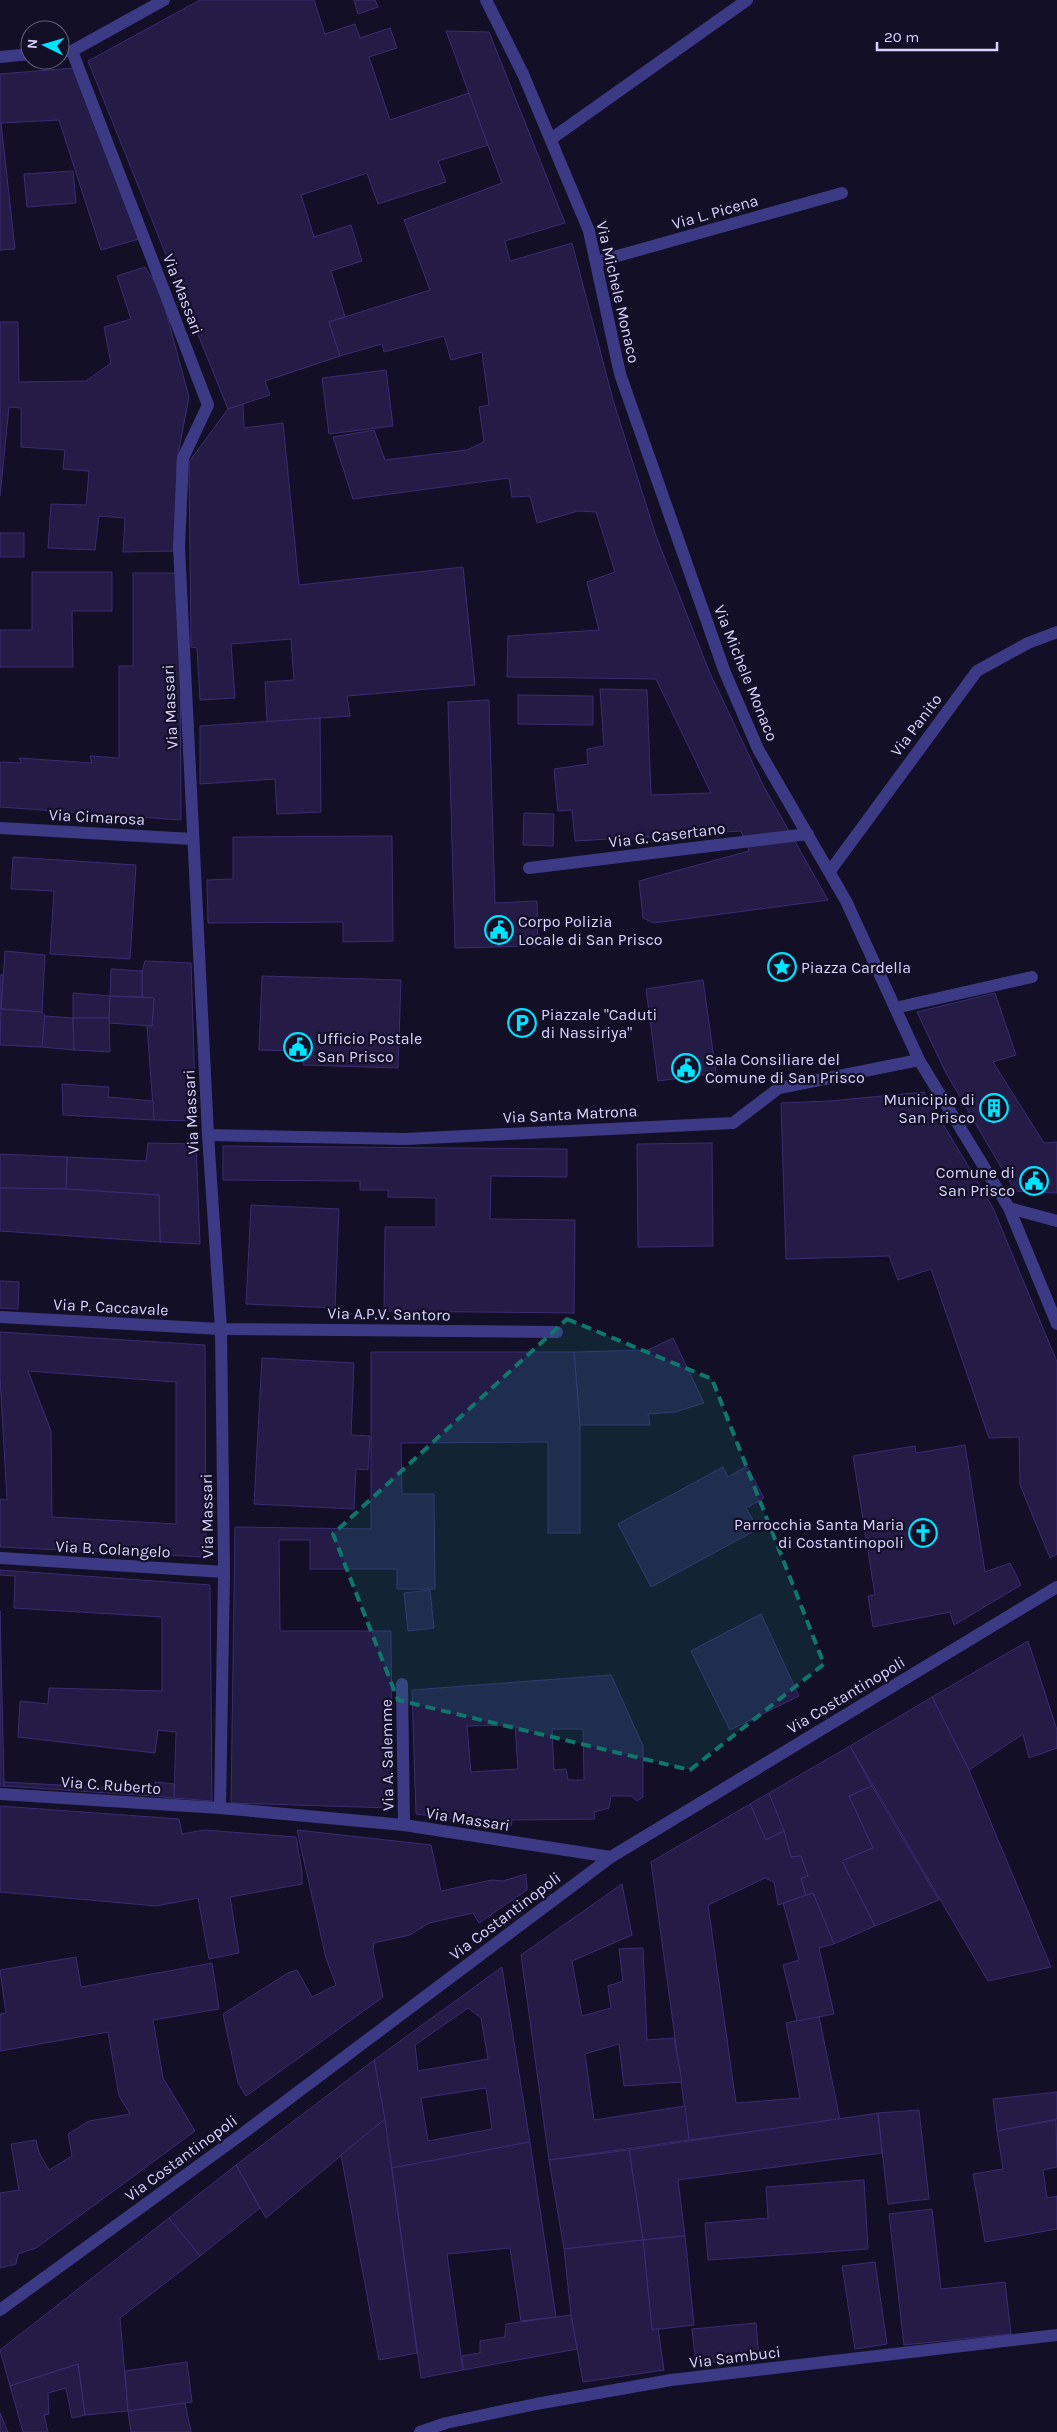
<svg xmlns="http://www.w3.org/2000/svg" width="1057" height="2432" font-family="Karla,sans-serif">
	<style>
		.building { fill: #241b47; stroke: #3b2d73; fill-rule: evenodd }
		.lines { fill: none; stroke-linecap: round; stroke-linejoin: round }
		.street { stroke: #3d3a85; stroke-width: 12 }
		.marked { fill: #0f766e; fill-opacity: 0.2; stroke: #0f766e; stroke-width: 4; stroke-dasharray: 10 6; stroke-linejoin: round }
		.labels { text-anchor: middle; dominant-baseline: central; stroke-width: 4.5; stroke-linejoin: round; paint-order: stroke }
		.street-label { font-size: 16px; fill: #d9d4ff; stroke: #130f26 }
		.poi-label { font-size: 16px; fill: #d9d4ff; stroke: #130f26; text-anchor: start }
	</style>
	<rect width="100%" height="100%" fill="#130f26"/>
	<g class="building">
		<path d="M200 0H314L325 34 355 24 360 38 390 28 397 48 369 57 390 120 469 93 488 145 438 161 446 182 378 204 367 173 301 195 314 237 351 225 362 261 331 271 345 317 329 322 340 356 265 381 270 395 228 409 88 61Z"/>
		<path d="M354 0H375L378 7 358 14Z"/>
		<path d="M446 31 489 32 565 223 505 241 510 261 572 243 613 400 656 536 709 671 764 787 828 900 654 923 643 918 639 881 749 851 741 831 575 841 572 810 558 811 554 769 588 764 587 749 604 746 600 689 647 690 651 795 711 793 656 679 507 677 508 636 599 630 587 582 615 572 596 512 578 511 537 523 530 496 512 497 509 478 353 499 333 437 374 430 385 460 467 450 484 442 479 407 489 405 482 352 451 360 444 336 384 352 382 344 340 356 329 322 430 290 404 220 502 183Z"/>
		<path d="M73 68 139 239 101 250 59 120 1 123 15 249 0 250V74Z"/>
		<path d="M73 171 76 203 27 207 24 174Z"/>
		<path d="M145 267 160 290 189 397 177 460 175 551 123 552 125 518 99 516 95 550 48 548 51 504 86 505 89 471 63 469 65 450 21 447V408L9 407 0 496V322H18L19 382 86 381 111 363 104 327 131 319 117 276Z"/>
		<path d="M386 370 393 426 329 434 322 378Z"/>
		<path d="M243 404 244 428 283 423 299 585 463 567 475 685 347 696 350 716 267 722 265 682 294 680 291 639 231 644 235 698 200 700 197 648 191 647 189 462 228 409Z"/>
		<rect x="0" y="533" width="24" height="24"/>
		<path d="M32 572H112V611H72L73 667H0V630H32Z"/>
		<path d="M133 573H180L181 820 0 807V762L22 763 19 758 92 763 90 756 119 758V666H133Z"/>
		<path d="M518 695 593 696V725L518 724Z"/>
		<path d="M489 700 495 903 537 901 538 946 455 948 448 702Z"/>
		<path d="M320 718 321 812 277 814 275 779 200 784V726Z"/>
		<path d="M524 813 554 814 553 846 523 845Z"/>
		<path d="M392 836 393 941 343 942V922L208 923 207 880 233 879V837Z"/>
		<path d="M13 857 136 865 130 959 50 954 54 891 11 889Z"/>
		<path d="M5 951 45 955 42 1012 1 1009Z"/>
		<path d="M145 961 191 963 196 1121 154 1120 147 1025 152 1026 154 998 142 997V971Z"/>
		<path d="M111 969 142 971V997L110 996Z"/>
		<path d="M0 975H3L1 1009H0Z"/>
		<path d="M262 976 401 980 398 1068 303 1065V1051L259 1050Z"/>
		<path d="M703 980 716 1073 658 1081 646 989Z"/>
		<path d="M73 993 110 996 109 1018H73Z"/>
		<path d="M995 993 1016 1055 993 1062 1044 1143 1057 1142V1193L1015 1191 946 1073 917 1012Z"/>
		<path d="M110 996 154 998 152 1026 109 1023Z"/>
		<path d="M1 1009 42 1012 45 1016 42 1047 0 1045Z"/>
		<path d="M45 1016 73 1018 74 1050 42 1047Z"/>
		<path d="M73 1018H109L110 1052 74 1050Z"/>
		<path d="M62 1084 109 1087 108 1097 153 1101 154 1120 63 1115Z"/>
		<path d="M924 1092 993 1208 1057 1362V1554L1050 1558 1020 1485 1019 1437 989 1438 931 1269 898 1280 889 1256 786 1259 781 1103 830 1101Z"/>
		<path d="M148 1143 196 1144 200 1244 160 1242 159 1195 66 1189 67 1157 146 1161Z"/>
		<path d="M712 1143 713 1246 638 1247 637 1144Z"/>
		<path d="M223 1146 567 1149V1177L491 1176 490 1219 575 1220 574 1313 384 1311 385 1227H436V1198L388 1197V1190H360V1181L223 1180Z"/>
		<path d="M0 1154 67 1157 66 1189 0 1188Z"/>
		<path d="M0 1188 66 1189 159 1195 160 1242 0 1231Z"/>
		<path d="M251 1205 339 1209 335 1308 246 1304Z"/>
		<path d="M0 1281 19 1282 18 1309 0 1308Z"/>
		<path d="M0 1332 205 1345 206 1557 0 1547V1499L7 1500 0 1377ZM28 1371 176 1382V1524L52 1517 51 1431Z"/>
		<path d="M673 1338 704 1403 675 1412 648 1414 650 1425H580L574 1352 648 1350Z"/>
		<path d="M371 1352H574L580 1425V1533H548V1442L401 1443 402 1494H434L435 1589H397V1569H310V1540H279L280 1631H391L392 1808 231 1803 235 1527 371 1529Z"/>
		<path d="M262 1358 354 1363 351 1435 370 1436 368 1470 356 1469 354 1509 254 1504Z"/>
		<path d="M965 1445 985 1572 1010 1563 1021 1585 954 1625 950 1612 873 1627 868 1596 875 1595 853 1456 915 1446 916 1453Z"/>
		<path d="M747 1466 764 1498 746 1508 758 1529 651 1587 618 1524 723 1467 728 1477Z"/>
		<path d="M0 1570 210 1585 212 1801 174 1798 176 1732 158 1730 155 1753 18 1737 20 1701 48 1704 49 1688 162 1691V1617L14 1608 15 1576 0 1575Z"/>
		<path d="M430 1590 434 1628 408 1631 404 1593Z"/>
		<path d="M0 1611 4 1782V1786H0Z"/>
		<path d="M761 1614 799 1696 730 1730 691 1651Z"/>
		<path d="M1028 1641 1057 1730V1748L1029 1758 1023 1734 969 1770 932 1697Z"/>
		<path d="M611 1675 643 1746V1797L637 1801 631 1796H611L609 1808 594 1812 595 1819 512 1820 511 1826 416 1814 412 1690ZM515 1725 518 1769 471 1772 467 1726ZM552 1729H583L584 1780H568L566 1769 554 1770Z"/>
		<path d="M932 1697 969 1770 1051 1967 988 1981 850 1746Z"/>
		<path d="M850 1746 872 1786 849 1796 873 1848 842 1861 875 1926 834 1944 813 1893 806 1896 801 1878 808 1876 801 1856 791 1857 769 1793Z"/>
		<path d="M4 1782 154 1790V1796L4 1786Z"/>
		<path d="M155 1782 174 1784V1798L154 1796Z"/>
		<path d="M872 1786 939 1900 875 1926 842 1861 873 1848 849 1796Z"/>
		<path d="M769 1793 784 1831 766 1840 750 1804Z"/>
		<path d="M750 1804 766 1840 784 1831 791 1857 801 1856 808 1876 801 1878 806 1896 778 1905 774 1882 765 1878 708 1905 736 2103 800 2098 786 2023 819 2016 840 2120 689 2140 651 1862Z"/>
		<path d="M0 1806 179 1819 182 1834 204 1830 296 1837 302 1872V1884L230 1897 239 1953 209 1959 198 1898 156 1906 0 1892Z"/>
		<path d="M297 1830 431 1845 441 1891 492 1880 503 1881 526 1874 527 1890 479 1923 473 1913 429 1923 410 1935 374 1943 373 1950 383 1997 246 2096 238 2083 223 2014 288 1973 297 1970 312 1997 336 1985 326 1958Z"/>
		<path d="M622 1884 632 1935 572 1961 582 2016 611 2008 608 1986 623 1981 619 1949 643 1948 647 2040 674 2038 682 2082 624 2086 619 2044 585 2054 594 2120 685 2106 689 2140 549 2160 521 1955Z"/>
		<path d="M813 1893 834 1944 819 1948 834 2014 797 2021 783 1965 799 1960 783 1903Z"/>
		<path d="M76 1957 81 1987 212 1963 219 2009 153 2020 163 2078 195 2131 36 2248 18 2254 16 2264 0 2268V2193L19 2190 11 2144 36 2140 39 2153 49 2170 72 2156 68 2134 89 2121 130 2114 119 2096 108 2032 0 2051V2014L6 2013 0 1970Z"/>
		<path d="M502 1967 530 2142 392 2168 374 2060ZM468 2008 481 2018 488 2059 418 2071 415 2045ZM486 2088 492 2129 428 2141 421 2098Z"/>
		<path d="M374 2060 385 2119 266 2218 236 2165Z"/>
		<path d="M1057 2092V2119L997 2131 993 2099Z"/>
		<path d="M919 2110 929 2199 888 2204 878 2113Z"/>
		<path d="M878 2113 882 2153 678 2180 685 2236 643 2240 629 2150Z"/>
		<path d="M385 2119 417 2353 379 2360 341 2155Z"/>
		<path d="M1056 2120 1057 2167 1043 2170 1047 2198 1057 2196V2229L985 2242 973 2174 1003 2169 997 2131Z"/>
		<path d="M530 2142 556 2317 521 2321 510 2248 447 2254 463 2370 421 2378 392 2168Z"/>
		<path d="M629 2150 643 2240 564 2249 549 2160Z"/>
		<path d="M236 2165 260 2208 200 2256 169 2218Z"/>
		<path d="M864 2180 868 2249 708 2260 705 2223 768 2218 766 2187Z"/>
		<path d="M932 2209 941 2289 1005 2282 1011 2334 904 2345 889 2214Z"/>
		<path d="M169 2218 200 2256 120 2318 128 2411 85 2415 78 2364 10 2386 0 2350Z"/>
		<path d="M685 2236 694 2325 652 2330 643 2240Z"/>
		<path d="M643 2240 652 2330 658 2328 664 2370 583 2382 571 2315 564 2249Z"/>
		<path d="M875 2262 887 2344 855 2349 842 2266Z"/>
		<path d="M571 2315 577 2349 463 2370 462 2356 480 2353V2341L505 2337 506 2324Z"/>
		<path d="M756 2323 759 2358 696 2364 692 2329Z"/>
		<path d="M187 2362 192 2402 128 2411 125 2371Z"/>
		<path d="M78 2364 85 2415 72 2418 66 2388 48 2393 49 2414 44 2415 48 2432H23L10 2386Z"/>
		<path d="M185 2403 191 2432H131L128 2411Z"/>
		<path d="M0 2413 8 2432H0Z"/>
	</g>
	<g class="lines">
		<g class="street">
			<path d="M486 0 523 74 589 231 620 374 724 670 758 749 846 901 919 1060 1009 1208 1057 1324"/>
			<path d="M72 51 208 405 183 458 179 547 208 1135 221 1329 224 1572 220 1808"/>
			<path d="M60 52 72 51 164 0"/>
			<path d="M0 57 30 54"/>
			<path d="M551 139 747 0"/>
			<path d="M596 262 842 193"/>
			<path d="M0 828 193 839"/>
			<path d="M529 868 808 834"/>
			<path d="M830 871 977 671 1028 643 1057 632"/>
			<path d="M895 1008 1032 977"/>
			<path d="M208 1135 405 1139 733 1123 779 1088 919 1060"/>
			<path d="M1009 1208 1057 1221"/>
			<path d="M0 1317 221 1329 557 1332"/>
			<path d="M0 1558 224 1572"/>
			<path d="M402 1684 404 1825"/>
			<path d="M0 1794 220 1808 404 1825 611 1857"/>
			<path d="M0 2310 242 2134 611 1857 1057 1587"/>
			<path d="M420 2432 446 2423 536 2404 671 2380 1057 2335"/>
		</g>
	</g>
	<path class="marked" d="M567 1319 712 1379 824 1664 690 1770 398 1700 333 1534Z"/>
	<defs>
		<symbol id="civic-ring" viewBox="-11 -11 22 22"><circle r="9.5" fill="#130f26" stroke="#00e5ff" stroke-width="1.5"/><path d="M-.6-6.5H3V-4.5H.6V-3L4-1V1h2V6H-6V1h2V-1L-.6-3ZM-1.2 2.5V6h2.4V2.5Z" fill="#00e5ff"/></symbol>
		<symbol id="sight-ring" viewBox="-11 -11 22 22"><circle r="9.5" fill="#130f26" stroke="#00e5ff" stroke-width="1.5"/><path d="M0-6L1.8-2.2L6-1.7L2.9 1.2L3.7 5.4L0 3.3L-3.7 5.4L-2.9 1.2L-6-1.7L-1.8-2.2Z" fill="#00e5ff"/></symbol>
		<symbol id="parking-ring" viewBox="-11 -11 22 22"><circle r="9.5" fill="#130f26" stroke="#00e5ff" stroke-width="1.5"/><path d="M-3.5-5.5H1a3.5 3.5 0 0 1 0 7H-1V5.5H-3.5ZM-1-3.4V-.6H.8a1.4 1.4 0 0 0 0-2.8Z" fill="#00e5ff"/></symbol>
		<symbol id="building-ring" viewBox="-11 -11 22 22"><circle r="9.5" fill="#130f26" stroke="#00e5ff" stroke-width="1.5"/><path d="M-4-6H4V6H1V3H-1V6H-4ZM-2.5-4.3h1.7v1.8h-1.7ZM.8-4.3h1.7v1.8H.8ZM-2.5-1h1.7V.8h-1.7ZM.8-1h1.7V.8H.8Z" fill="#00e5ff"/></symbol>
		<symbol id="church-ring" viewBox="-11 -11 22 22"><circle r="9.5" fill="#130f26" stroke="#00e5ff" stroke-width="1.5"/><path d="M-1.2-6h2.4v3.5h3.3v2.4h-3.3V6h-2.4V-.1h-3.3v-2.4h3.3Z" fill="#00e5ff"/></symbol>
	</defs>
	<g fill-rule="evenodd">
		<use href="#civic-ring" x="483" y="914" width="32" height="32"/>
		<use href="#sight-ring" x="766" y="951" width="32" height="32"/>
		<use href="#parking-ring" x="506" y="1007" width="32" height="32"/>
		<use href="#civic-ring" x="282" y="1031" width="32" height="32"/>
		<use href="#civic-ring" x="670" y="1052" width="32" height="32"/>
		<use href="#building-ring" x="978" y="1092" width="32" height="32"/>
		<use href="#civic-ring" x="1018" y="1165" width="32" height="32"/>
		<use href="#church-ring" x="907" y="1517" width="32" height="32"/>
	</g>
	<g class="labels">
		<g class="street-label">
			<text transform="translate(715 212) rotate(-16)">Via L. Picena</text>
			<text transform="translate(618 292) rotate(77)">Via Michele Monaco</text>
			<text transform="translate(183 294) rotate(69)">Via Massari</text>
			<text transform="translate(746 673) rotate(68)">Via Michele Monaco</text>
			<text transform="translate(170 707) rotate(-93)">Via Massari</text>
			<text transform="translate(916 725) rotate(-53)">Via Panito</text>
			<text transform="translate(97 817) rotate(3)">Via Cimarosa</text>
			<text transform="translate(667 835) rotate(-7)">Via G. Casertano</text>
			<text transform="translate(191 1112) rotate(-93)">Via Massari</text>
			<text transform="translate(570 1114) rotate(-3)">Via Santa Matrona</text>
			<text transform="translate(111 1307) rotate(3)">Via P. Caccavale</text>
			<text transform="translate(389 1314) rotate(1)">Via A.P.V. Santoro</text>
			<text transform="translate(207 1516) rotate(-91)">Via Massari</text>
			<text transform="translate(113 1549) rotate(3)">Via B. Colangelo</text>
			<text transform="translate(846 1695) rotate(-31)">Via Costantinopoli</text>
			<text transform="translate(387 1755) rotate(-91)">Via A. Salemme</text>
			<text transform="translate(111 1785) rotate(4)">Via C. Ruberto</text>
			<text transform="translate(468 1819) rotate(9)">Via Massari</text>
			<text transform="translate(505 1916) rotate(-37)">Via Costantinopoli</text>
			<text transform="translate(181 2158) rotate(-36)">Via Costantinopoli</text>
			<text transform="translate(735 2357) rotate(-7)">Via Sambuci</text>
		</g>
		<g class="poi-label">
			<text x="518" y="921">Corpo Polizia<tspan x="518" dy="18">Locale di San Prisco</tspan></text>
			<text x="801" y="967">Piazza Cardella</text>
			<text x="541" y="1014">Piazzale "Caduti<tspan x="541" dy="18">di Nassiriya"</tspan></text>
			<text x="317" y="1038">Ufficio Postale<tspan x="317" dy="18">San Prisco</tspan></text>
			<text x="705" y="1059">Sala Consiliare del<tspan x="705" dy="18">Comune di San Prisco</tspan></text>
			<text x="975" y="1099" text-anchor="end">Municipio di<tspan x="975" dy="18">San Prisco</tspan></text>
			<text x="1015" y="1172" text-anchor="end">Comune di<tspan x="1015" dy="18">San Prisco</tspan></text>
			<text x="904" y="1524" text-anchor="end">Parrocchia Santa Maria<tspan x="904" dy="18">di Costantinopoli</tspan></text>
		</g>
	</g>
	<g transform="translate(45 45) rotate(275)"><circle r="24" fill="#130f26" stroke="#625e7d"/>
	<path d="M0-4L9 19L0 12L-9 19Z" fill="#00e5ff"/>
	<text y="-8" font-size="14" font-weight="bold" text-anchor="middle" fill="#d9d4ff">N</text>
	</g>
	<path d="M877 42v8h120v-8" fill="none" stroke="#d9d4ff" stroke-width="2.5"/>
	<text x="884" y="42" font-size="15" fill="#d9d4ff" stroke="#130f26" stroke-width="4" paint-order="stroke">20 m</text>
</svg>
